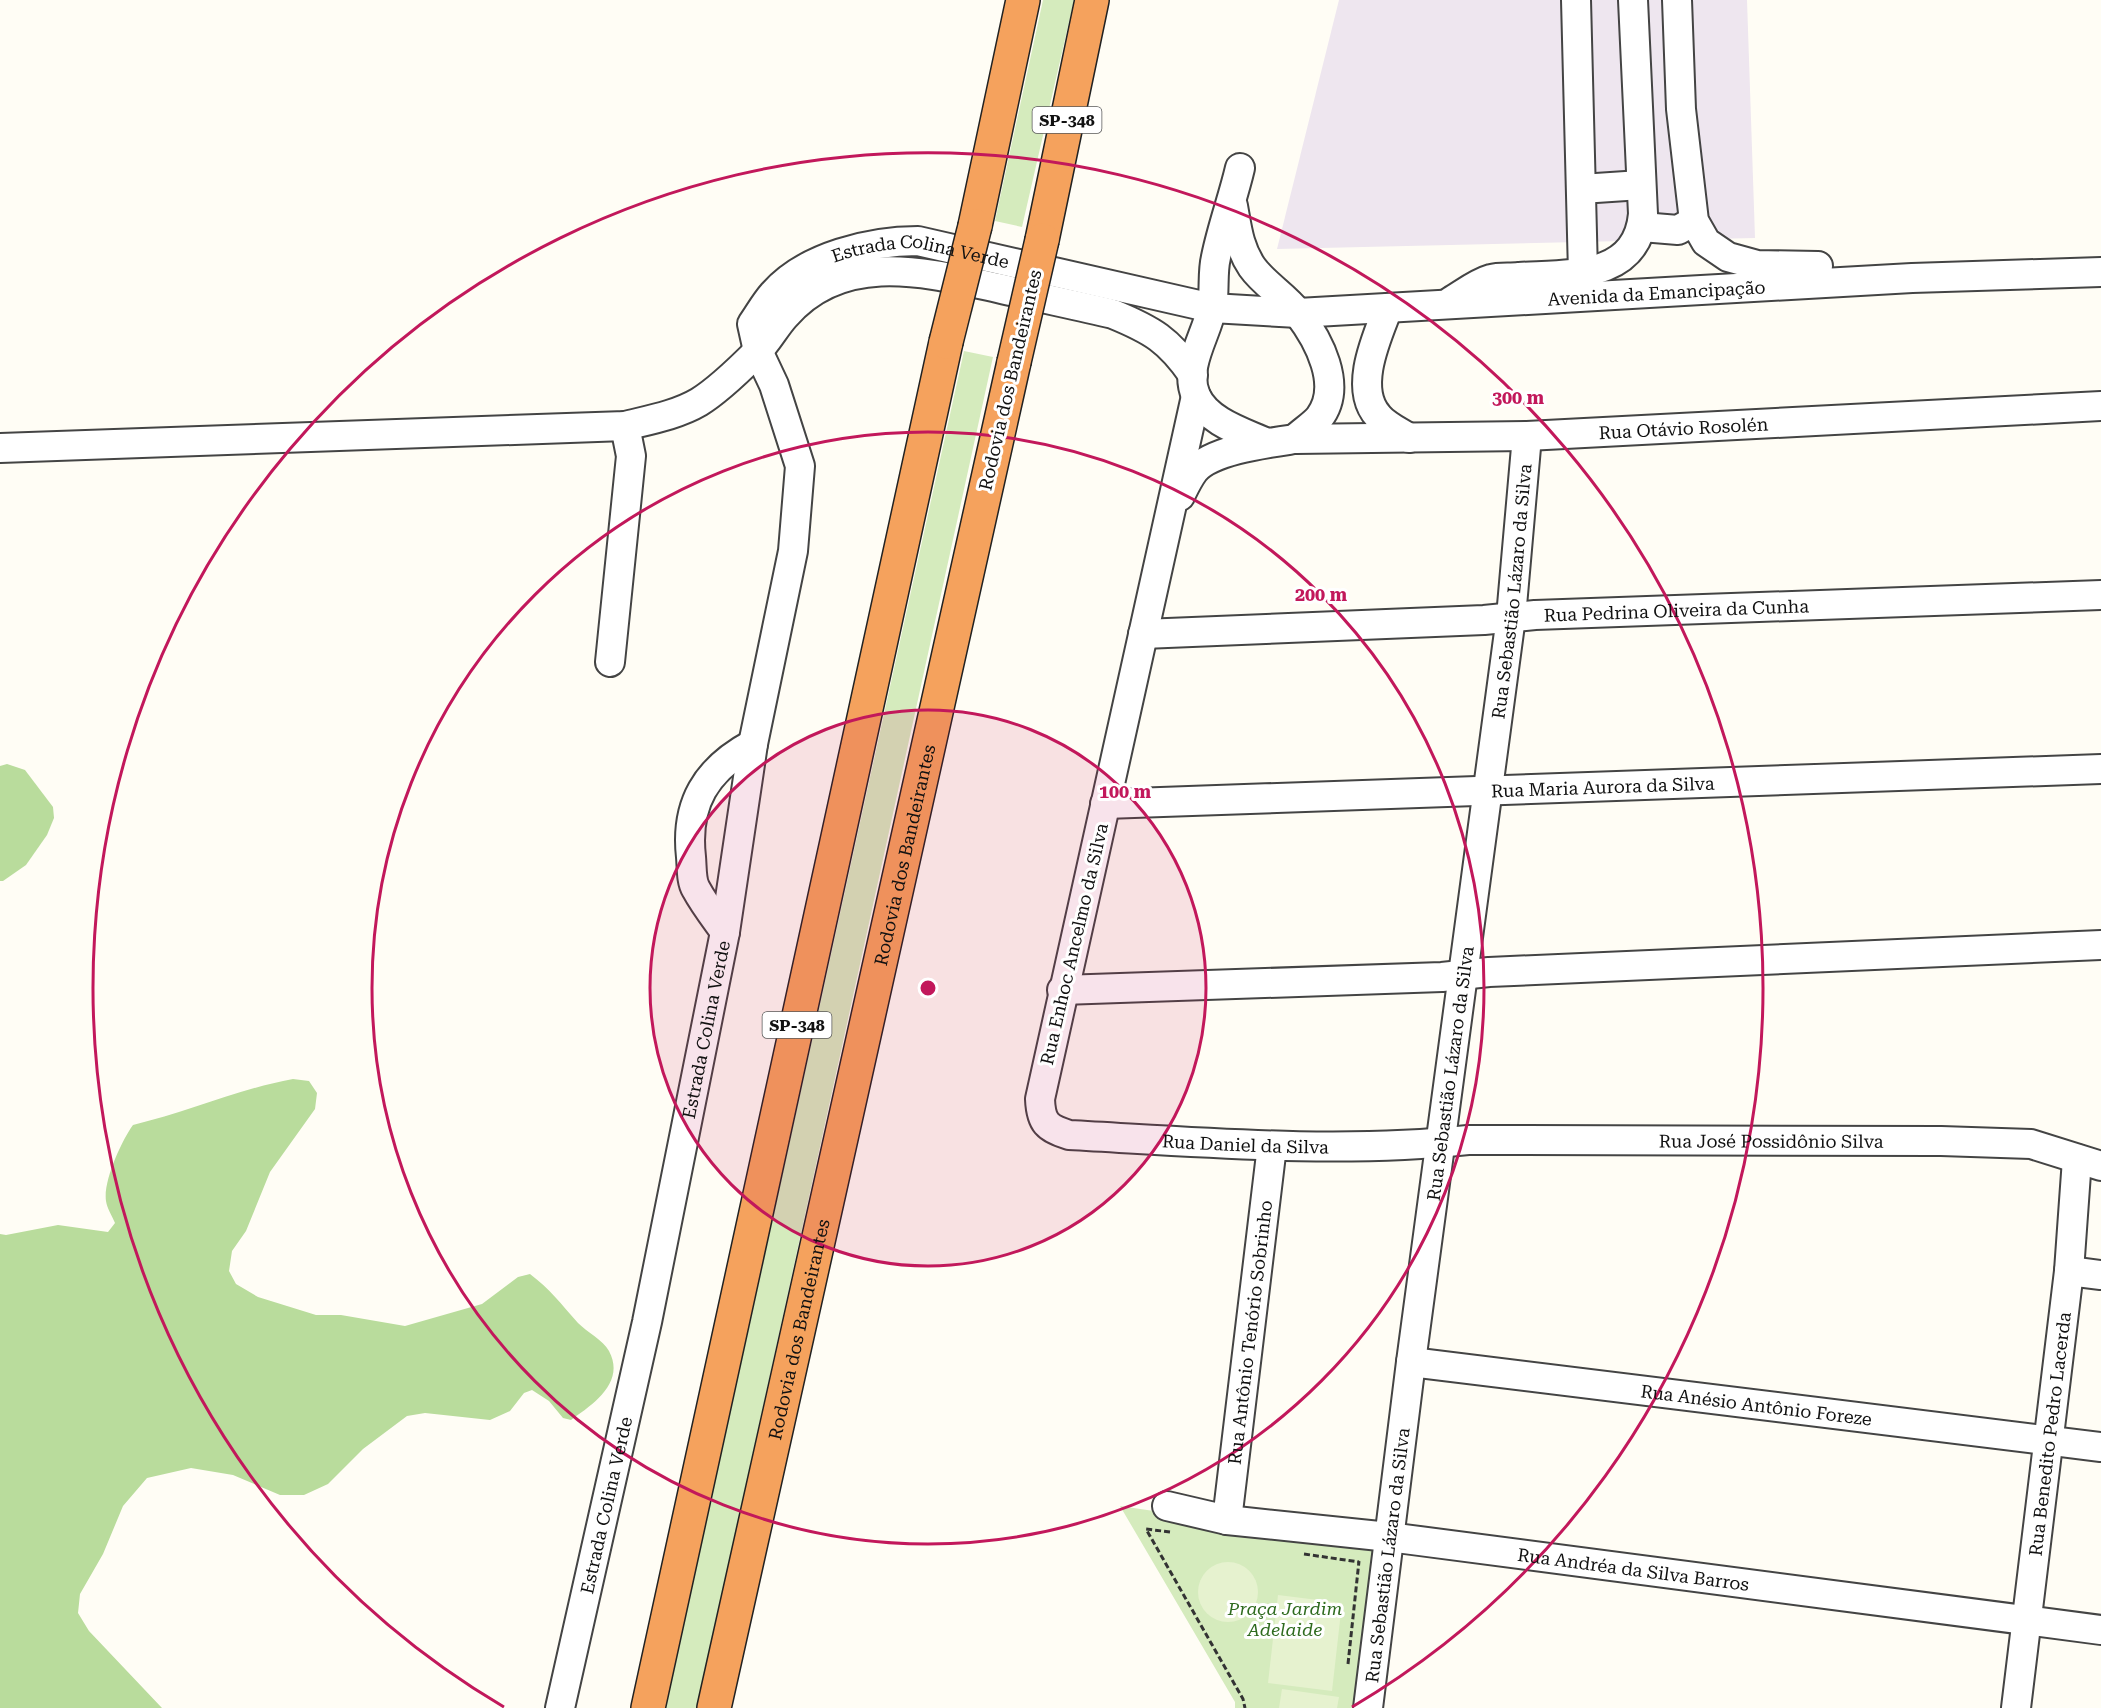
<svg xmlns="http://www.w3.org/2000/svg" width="2101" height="1708" font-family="'Roboto Serif',serif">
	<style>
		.industrial { fill: #eee6ef }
		.green { fill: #d5ebbd }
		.forest { fill: #b9dc9c }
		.pitch { fill: #e6f2cf }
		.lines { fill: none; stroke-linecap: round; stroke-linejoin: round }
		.minor-casing { stroke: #444; stroke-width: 32 }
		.highway-casing { stroke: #222; stroke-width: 36 }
		.path { stroke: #333; stroke-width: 3; stroke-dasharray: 6 3; stroke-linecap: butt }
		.minor { stroke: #fff; stroke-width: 28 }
		.highway { stroke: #f5a25d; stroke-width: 33 }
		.highway-bridge-casing { stroke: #222; stroke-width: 36; stroke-linecap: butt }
		.highway-bridge { stroke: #f5a25d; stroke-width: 33 }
		.ring { fill: none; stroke: #c2185b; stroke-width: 3 }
		.labels { text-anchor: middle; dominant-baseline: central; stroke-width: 6; stroke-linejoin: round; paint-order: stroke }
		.shield { fill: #fff; stroke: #585858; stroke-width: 1.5 }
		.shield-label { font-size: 16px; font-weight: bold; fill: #111 }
		.street-label { font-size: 18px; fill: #111; stroke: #fff }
		.park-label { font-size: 18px; font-style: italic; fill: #2f6b1f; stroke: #fff }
		.centre { fill: #c2185b; stroke: #fff; stroke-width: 3 }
		.ring-label { font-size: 18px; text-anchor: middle; font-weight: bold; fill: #c2185b; stroke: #fff; stroke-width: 6; stroke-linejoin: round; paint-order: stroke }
	</style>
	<rect width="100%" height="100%" fill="#fffdf5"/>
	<path class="industrial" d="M1339 0H1747L1755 238 1277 249Z"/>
	<g class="green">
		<path d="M1043 0H1074L1022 227 995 221Z"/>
		<path d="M964 351 993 357 697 1708H665Z"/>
		<path d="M1120 1506 1371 1543 1376 1548 1361 1708H1235V1702Z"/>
	</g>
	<g class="forest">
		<path d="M7 764 25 770 53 807 54 818 47 835 26 865 3 881H0V766Z"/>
		<path d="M293 1079 309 1081 317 1093 315 1109 270 1172 246 1231 232 1251 229 1271 236 1284 258 1297 316 1315H341L405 1326 482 1304 518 1277 530 1274C550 1289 561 1304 578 1323 587 1332 603 1340 609 1351 626 1383 592 1405 571 1420L563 1418 549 1401 532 1390 524 1393 510 1411 490 1420 425 1413 407 1416 363 1449 328 1484 304 1495H280L233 1475 191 1468 147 1478 123 1506 103 1554 80 1594 78 1613 89 1631 162 1708H0V1234L6 1235 58 1225 108 1232 115 1223C112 1216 107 1208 106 1201 103 1181 122 1140 133 1125 188 1112 238 1089 293 1079Z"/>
	</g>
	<g class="pitch">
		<circle cx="1228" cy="1592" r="30"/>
		<path d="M1278 1595 1342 1603 1332 1691 1268 1683Z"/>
		<path d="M1282 1689 1339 1697 1337 1708H1279Z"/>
	</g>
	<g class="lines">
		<defs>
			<g id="minor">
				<path d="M1576 0 1583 273"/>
				<path d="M1677 0 1681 109 1694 221 1706 242 1728 257 1757 265 1818 266"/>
				<path d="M1240 168C1233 198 1222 227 1216 257 1212 273 1215 290 1212 307 1207 335 1183 366 1196 396 1208 422 1243 432 1267 443"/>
				<path d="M1581 189 1641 185"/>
				<path d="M1233 206C1237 228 1239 248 1252 267 1264 284 1285 296 1298 313 1318 339 1344 386 1319 418 1312 426 1302 432 1295 439"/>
				<path d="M1642 227 1678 230 1694 221"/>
				<path d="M1451 301C1463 294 1477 283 1491 279 1499 277 1510 278 1519 277 1568 274 1637 280 1643 214L1633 0"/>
				<path d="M1388 308C1377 337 1353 388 1378 416 1385 425 1400 432 1409 438"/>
				<path id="s1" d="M1196 396 1040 1099C1041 1123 1047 1128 1069 1135 1200 1142 1337 1154 1468 1140L1941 1141 2031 1144 2101 1166"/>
				<path d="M0 448 625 426C649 420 677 415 699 402 717 391 742 367 757 352 768 341 775 327 785 316 842 250 925 272 998 288 1036 297 1075 305 1113 314 1152 330 1169 340 1193 375"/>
				<path id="s2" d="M1180 496C1184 488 1188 479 1194 471 1211 450 1268 443 1295 439L1527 436 2101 406"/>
				<path id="s3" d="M1143 634 1484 620 1535 615 2101 595"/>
				<path d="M610 662 631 456 625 426"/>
				<path id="s4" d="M1105 804 2101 769"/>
				<path d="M725 932C715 918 704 904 696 889 691 881 692 867 691 857 685 804 706 769 753 744"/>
				<path d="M1062 990 1442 977 1489 972 2101 945"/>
				<path d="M2069 1271 2101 1275"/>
				<path id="s5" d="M1411 1362 2101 1447"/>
				<path id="s6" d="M1167 1506 1227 1520 1389 1537 2101 1630"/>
				<path id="s7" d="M1227 1520 1272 1146"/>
				<path id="s8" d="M560 1708 647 1322 725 932 753 744 793 551 800 466 774 385 758 351 752 324C759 314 765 303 773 294 806 256 871 241 918 241L1212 308 1298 313 1912 278 2101 272"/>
				<path id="s9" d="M1368 1708 1411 1362 1511 617 1527 436"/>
				<path id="s10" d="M2016 1708 2069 1271 2077 1159"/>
			</g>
			<g id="highway">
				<path d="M975 226 1023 0"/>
				<path d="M1042 240 1092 0"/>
				<path d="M648 1708 946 342"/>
				<path id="s11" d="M714 1708 1014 362"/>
			</g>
		</defs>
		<use href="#minor" class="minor-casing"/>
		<use href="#highway" class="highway-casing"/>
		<g class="path">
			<path d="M1170 1532 1146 1529 1243 1699 1245 1708"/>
			<path d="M1304 1554 1359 1562"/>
			<path d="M1348 1664 1359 1561"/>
		</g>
		<use href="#minor" class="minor"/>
		<use href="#highway" class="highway"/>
		<defs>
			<g id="highway-bridge">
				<path d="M946 342 975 226"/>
				<path d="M1014 362 1042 240"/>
			</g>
		</defs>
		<use href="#highway-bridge" class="highway-bridge-casing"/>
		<use href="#highway-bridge" class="highway-bridge"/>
	</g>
	<circle cx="928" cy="988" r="278" fill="#c2185b" fill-opacity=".12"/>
	<g class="ring">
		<circle cx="928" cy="988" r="278"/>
		<circle cx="928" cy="988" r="556"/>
		<path d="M504 1707A835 835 0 1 1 1352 1707"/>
	</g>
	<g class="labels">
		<g class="shield">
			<rect x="1032.5" y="107" width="69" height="26" rx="4.5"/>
			<rect x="762.5" y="1012" width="69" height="26" rx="4.5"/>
		</g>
		<g class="shield-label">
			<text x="1067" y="120">SP-348</text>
			<text x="797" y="1025">SP-348</text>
		</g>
		<g class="street-label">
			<text stroke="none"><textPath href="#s8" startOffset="1614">Estrada Colina Verde</textPath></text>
			<text stroke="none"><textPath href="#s8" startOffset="2358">Avenida da Emancipação</textPath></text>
			<text transform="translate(1010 380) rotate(-77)">Rodovia dos Bandeirantes</text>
			<text stroke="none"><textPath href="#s2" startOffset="525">Rua Otávio Rosolén</textPath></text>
			<text stroke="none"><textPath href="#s9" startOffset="1126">Rua Sebastião Lázaro da Silva</textPath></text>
			<text stroke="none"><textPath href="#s3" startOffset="534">Rua Pedrina Oliveira da Cunha</textPath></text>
			<text stroke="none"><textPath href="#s4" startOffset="498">Rua Maria Aurora da Silva</textPath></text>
			<text stroke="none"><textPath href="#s11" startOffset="874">Rodovia dos Bandeirantes</textPath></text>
			<text transform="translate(1074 944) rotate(-77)">Rua Enhoc Ancelmo da Silva</text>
			<text stroke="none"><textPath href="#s8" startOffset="694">Estrada Colina Verde</textPath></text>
			<text stroke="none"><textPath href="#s9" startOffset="640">Rua Sebastião Lázaro da Silva</textPath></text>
			<text stroke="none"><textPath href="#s1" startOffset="1474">Rua José Possidônio Silva</textPath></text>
			<text stroke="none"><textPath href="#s1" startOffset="948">Rua Daniel da Silva</textPath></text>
			<text stroke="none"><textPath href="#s11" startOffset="388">Rodovia dos Bandeirantes</textPath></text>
			<text stroke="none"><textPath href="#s7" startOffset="189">Rua Antônio Tenório Sobrinho</textPath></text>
			<text stroke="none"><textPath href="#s5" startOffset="348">Rua Anésio Antônio Foreze</textPath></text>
			<text stroke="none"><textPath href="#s10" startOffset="276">Rua Benedito Pedro Lacerda</textPath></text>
			<text stroke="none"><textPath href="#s8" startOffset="208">Estrada Colina Verde</textPath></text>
			<text stroke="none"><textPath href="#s9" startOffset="154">Rua Sebastião Lázaro da Silva</textPath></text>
			<text stroke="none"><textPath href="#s6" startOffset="471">Rua Andréa da Silva Barros</textPath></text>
		</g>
		<g class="park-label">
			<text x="1285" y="1608">Praça Jardim<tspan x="1285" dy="21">Adelaide</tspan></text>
		</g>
	</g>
	<circle cx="928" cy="988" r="9" class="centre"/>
	<g class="ring-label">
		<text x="1518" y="404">300 m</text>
		<text x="1321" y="601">200 m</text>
		<text x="1125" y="798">100 m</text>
	</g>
</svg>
